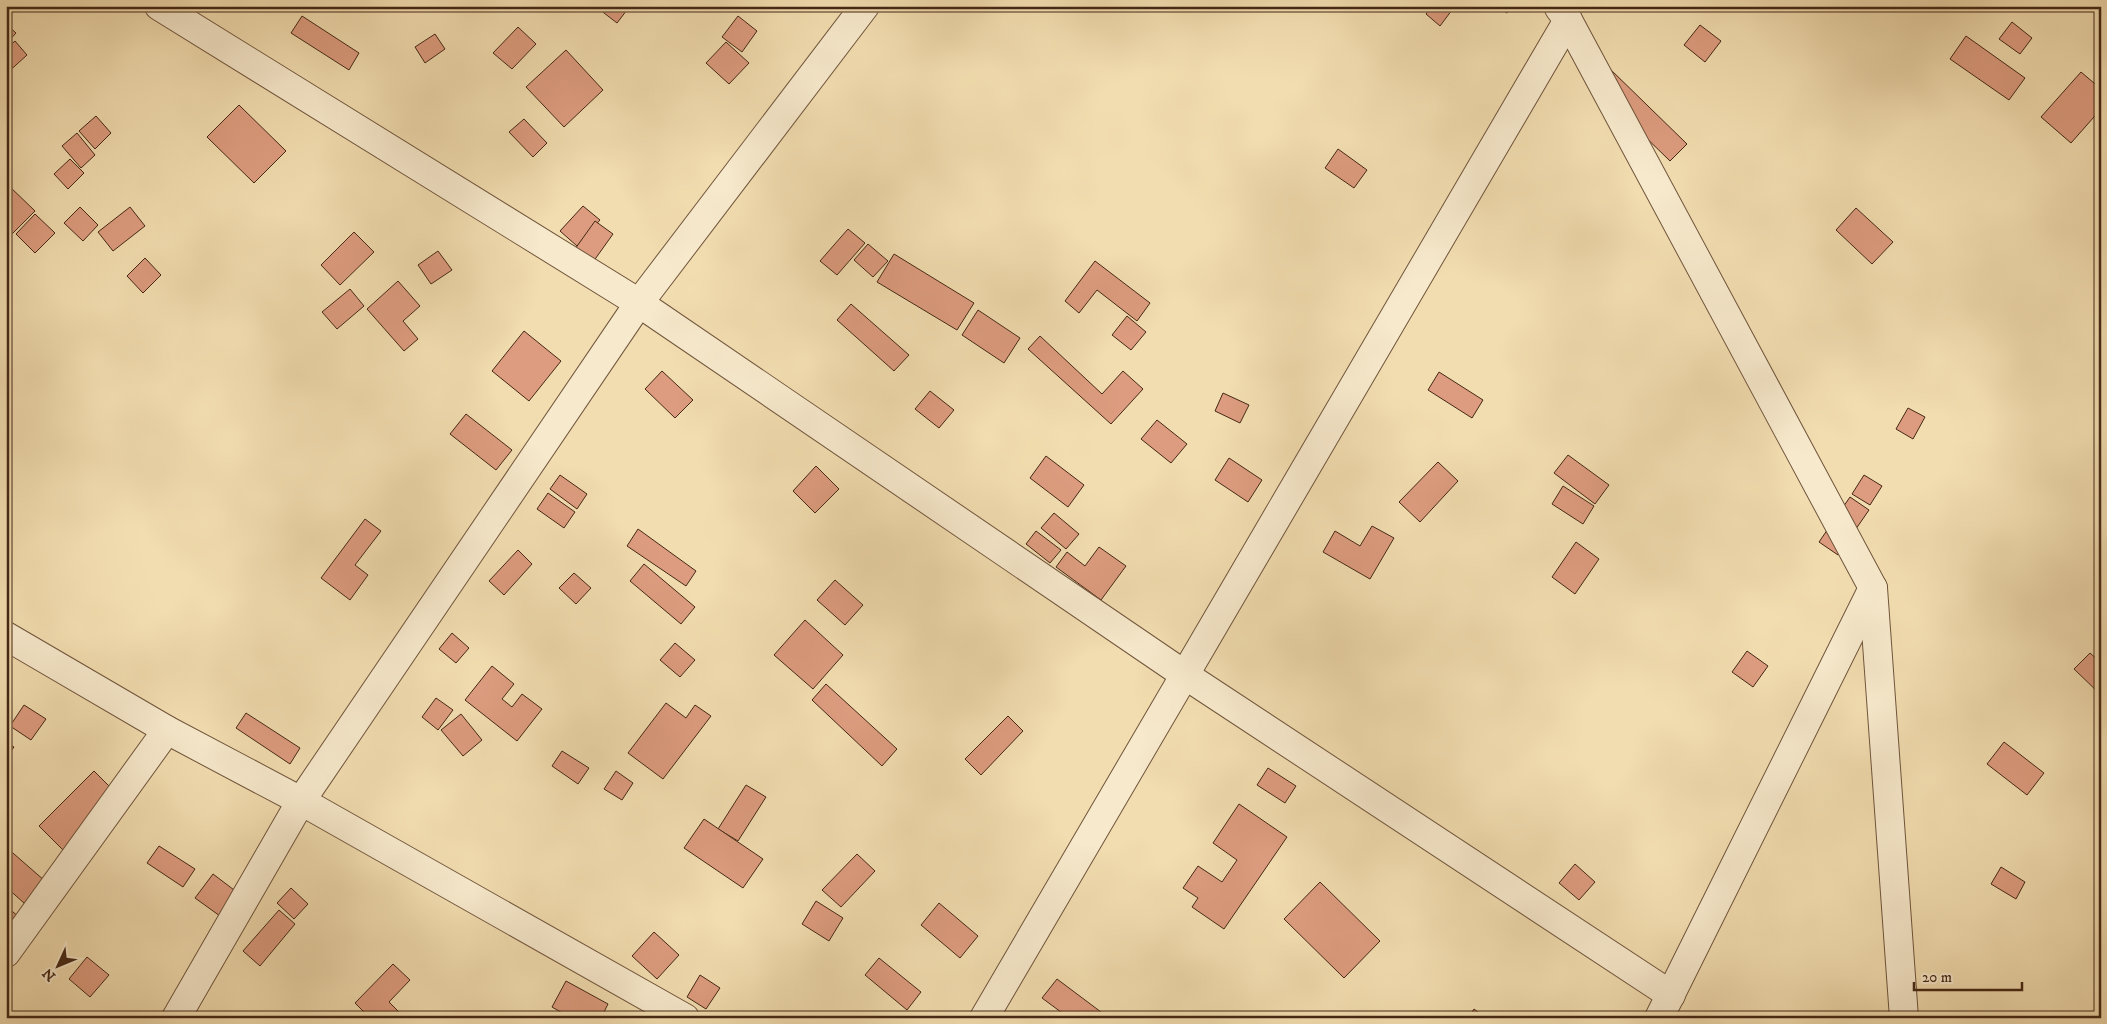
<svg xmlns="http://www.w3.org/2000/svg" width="2107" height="1024" font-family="'IM FELL DW Pica',serif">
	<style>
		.building { fill: #dd9c7f; stroke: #452815 }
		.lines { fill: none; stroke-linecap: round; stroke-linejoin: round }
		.street-casing { stroke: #70553c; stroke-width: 30 }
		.street { stroke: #f7e9cc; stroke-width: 28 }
	</style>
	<rect width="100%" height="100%" fill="#f2ddb0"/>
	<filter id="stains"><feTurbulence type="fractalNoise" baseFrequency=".004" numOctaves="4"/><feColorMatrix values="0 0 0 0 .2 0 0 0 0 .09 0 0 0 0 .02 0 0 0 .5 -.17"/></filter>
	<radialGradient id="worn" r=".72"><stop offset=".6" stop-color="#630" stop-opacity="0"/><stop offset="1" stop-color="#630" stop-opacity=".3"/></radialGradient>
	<g class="building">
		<path d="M445 6H456L450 12Z"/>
		<path d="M595 6H630L617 23Z"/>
		<path d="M1432 6H1455L1440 26 1426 14Z"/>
		<path d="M1496 6H1510L1507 13Z"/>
		<path d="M302 16 359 53 349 70 291 33Z"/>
		<path d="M738 16 757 31 742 52 722 37Z"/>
		<path d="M2012 22 2032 38 2020 54 1999 39Z"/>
		<path d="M6 24 16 33 6 44Z"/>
		<path d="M1700 25 1721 41 1705 62 1684 45Z"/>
		<path d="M518 27 536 44 512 69 493 53Z"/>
		<path d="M435 34 445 49 425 63 415 47Z"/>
		<path d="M1966 36 2025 78 2009 100 1950 59Z"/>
		<path d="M15 41 27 55 6 74V49Z"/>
		<path d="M726 42 749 63 729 84 706 63Z"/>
		<path d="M566 50 603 90 564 127 526 87Z"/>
		<path d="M1609 68 1687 144 1670 161 1592 85Z"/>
		<path d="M2081 72 2101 89V109L2071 143 2041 117Z"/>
		<path d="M239 105 286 151 254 183 207 137Z"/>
		<path d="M96 116 111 133 95 149 79 131Z"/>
		<path d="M524 119 547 143 533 157 509 132Z"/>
		<path d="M77 133 95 155 81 168 62 146Z"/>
		<path d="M1338 149 1367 170 1354 188 1325 168Z"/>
		<path d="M70 159 84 173 68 189 54 174Z"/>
		<path d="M7 184 35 211 6 240V184Z"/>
		<path d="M583 206 600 220 577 246 560 231Z"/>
		<path d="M80 207 98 225 83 241 64 223Z"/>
		<path d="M130 207 145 226 113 251 98 232Z"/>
		<path d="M1856 208 1893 242 1872 264 1836 230Z"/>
		<path d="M35 214 55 233 35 253 16 234Z"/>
		<path d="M595 221 613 234 593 262 575 249Z"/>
		<path d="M848 229 865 243 837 275 820 261Z"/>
		<path d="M354 232 374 252 340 285 321 265Z"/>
		<path d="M868 244 888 261 873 277 854 260Z"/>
		<path d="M438 251 452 270 431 284 418 265Z"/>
		<path d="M894 254 974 303 957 330 877 282Z"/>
		<path d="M145 258 161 275 143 293 127 276Z"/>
		<path d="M1095 261 1150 303 1137 321 1097 290 1079 313 1065 301Z"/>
		<path d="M398 281 420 306 403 321 418 339 404 351 367 309Z"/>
		<path d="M350 289 364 306 337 329 322 312Z"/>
		<path d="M851 304 909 355 894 371 837 320Z"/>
		<path d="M978 310 1020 338 1004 363 962 335Z"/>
		<path d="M1127 316 1146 332 1131 350 1112 335Z"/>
		<path d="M524 331 561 361 529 401 492 371Z"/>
		<path d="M1040 336 1102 394 1123 371 1143 389 1111 424 1028 349Z"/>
		<path d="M662 371 693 400 675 418 645 389Z"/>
		<path d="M1439 372 1483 400 1472 418 1428 390Z"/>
		<path d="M930 391 954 410 939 428 915 409Z"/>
		<path d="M1223 393 1249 405 1240 423 1215 411Z"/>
		<path d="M1908 408 1925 417 1913 439 1896 429Z"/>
		<path d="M466 414 512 450 496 470 450 434Z"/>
		<path d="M1157 420 1187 444 1171 463 1141 439Z"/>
		<path d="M1568 455 1609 485 1595 504 1554 473Z"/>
		<path d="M1046 456 1084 485 1068 507 1030 478Z"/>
		<path d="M1229 458 1262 480 1248 502 1215 480Z"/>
		<path d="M1438 462 1458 481 1420 522 1399 502Z"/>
		<path d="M816 466 839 489 815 513 793 491Z"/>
		<path d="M560 475 587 494 577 509 550 489Z"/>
		<path d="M1864 475 1882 486 1870 505 1852 494Z"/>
		<path d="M1563 486 1594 506 1583 524 1552 504Z"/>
		<path d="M548 493 575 512 564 528 537 509Z"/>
		<path d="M1850 497 1869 510 1838 555 1819 542Z"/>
		<path d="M1054 513 1079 534 1066 549 1041 528Z"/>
		<path d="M365 519 381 531 355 565 368 575 350 600 321 578Z"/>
		<path d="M1372 526 1394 538 1370 579 1323 552 1335 531 1360 546Z"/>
		<path d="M638 529 696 571 686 586 627 546Z"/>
		<path d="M1036 531 1061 550 1050 563 1026 544Z"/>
		<path d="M1576 542 1599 559 1575 594 1552 577Z"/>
		<path d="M1099 547 1126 566 1101 600 1056 567 1067 552 1085 566Z"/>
		<path d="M518 550 532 564 504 595 489 581Z"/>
		<path d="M644 564 695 607 681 624 630 581Z"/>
		<path d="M574 573 591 588 576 604 559 588Z"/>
		<path d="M835 580 863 605 845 625 817 600Z"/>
		<path d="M805 620 843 655 813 689 774 655Z"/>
		<path d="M452 633 469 648 456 663 439 649Z"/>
		<path d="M675 643 695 660 680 677 660 660Z"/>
		<path d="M1747 651 1768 666 1753 687 1732 672Z"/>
		<path d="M2090 653 2101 663V695L2074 669Z"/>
		<path d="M492 666 514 684 502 699 512 707 522 694 542 709 517 741 465 700Z"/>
		<path d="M826 684 897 749 882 766 812 700Z"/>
		<path d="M436 698 453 710 438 730 422 717Z"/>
		<path d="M666 703 686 718 695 705 711 716 663 779 628 753Z"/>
		<path d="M24 705 46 719 31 740 10 726Z"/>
		<path d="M246 713 300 748 290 764 236 728Z"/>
		<path d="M461 714 482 740 463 756 441 730Z"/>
		<path d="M1008 716 1023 731 981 775 965 759Z"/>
		<path d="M6 742 14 747 6 758Z"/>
		<path d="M2004 742 2044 773 2027 795 1987 764Z"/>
		<path d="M562 751 589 768 578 784 552 766Z"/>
		<path d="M1268 768 1296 786 1285 803 1257 785Z"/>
		<path d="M94 771 123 800 68 855 39 826Z"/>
		<path d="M616 771 633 783 622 800 604 789Z"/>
		<path d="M746 785 766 797 738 841 718 829Z"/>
		<path d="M1239 804 1287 837 1224 929 1192 907 1198 898 1183 888 1198 866 1222 882 1237 860 1213 843Z"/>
		<path d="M704 819 763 859 743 888 684 848Z"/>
		<path d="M159 846 195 869 183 887 147 863Z"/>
		<path d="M6 847 53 888 33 911 6 887Z"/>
		<path d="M857 854 875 871 841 907 822 890Z"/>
		<path d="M1575 864 1595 882 1579 900 1559 883Z"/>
		<path d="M2001 867 2025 882 2016 899 1991 884Z"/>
		<path d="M213 874 238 893 220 916 195 898Z"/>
		<path d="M1320 882 1380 941 1344 978 1284 919Z"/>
		<path d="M291 888 308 904 294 919 277 903Z"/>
		<path d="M816 901 843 918 829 941 802 924Z"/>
		<path d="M939 903 978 936 960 958 921 925Z"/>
		<path d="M6 906 26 923 6 945Z"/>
		<path d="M279 910 295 924 260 966 243 951Z"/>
		<path d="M654 932 679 955 657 979 632 956Z"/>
		<path d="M87 957 109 975 90 997 69 979Z"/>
		<path d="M879 958 921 992 907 1010 865 975Z"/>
		<path d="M393 964 410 980 389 1002 405 1018H370L355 1003Z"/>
		<path d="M700 975 720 988 706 1009 687 997Z"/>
		<path d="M1057 979 1109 1018H1069L1042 998Z"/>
		<path d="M566 981 608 1004 601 1018H571L552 1007Z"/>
		<path d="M1474 1009 1486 1018H1468Z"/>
	</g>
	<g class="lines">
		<defs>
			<g id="street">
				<path d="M159 6 639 303 1185 675 1671 995"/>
				<path d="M1559 8 1568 20 1873 588 1904 1018"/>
				<path d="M6 636 167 730 301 801 685 1018"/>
				<path d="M6 953 167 730"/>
				<path d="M176 1018 301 801 639 303 865 6"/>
				<path d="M984 1018 1568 20"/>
				<path d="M1659 1018 1873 588"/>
			</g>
		</defs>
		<use href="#street" class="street-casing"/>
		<use href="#street" class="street"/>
	</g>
	<rect width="2107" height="1024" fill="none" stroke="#f2ddb0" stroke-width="25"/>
	<rect x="8" y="8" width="2092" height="1009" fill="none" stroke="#452815" stroke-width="2.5"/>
	<rect x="12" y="12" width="2082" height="999" fill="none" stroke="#452815"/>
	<g transform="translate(58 966) rotate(226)" stroke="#f7e9cc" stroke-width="4" paint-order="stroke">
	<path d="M0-4L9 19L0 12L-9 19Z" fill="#452815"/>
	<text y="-8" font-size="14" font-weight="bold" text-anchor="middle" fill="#452815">N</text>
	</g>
	<path d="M1914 982v8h108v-8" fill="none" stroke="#452815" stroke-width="2.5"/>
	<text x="1922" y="982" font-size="15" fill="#452815" stroke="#f7e9cc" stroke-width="4" paint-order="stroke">20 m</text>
	<rect width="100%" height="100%" filter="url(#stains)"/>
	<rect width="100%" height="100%" fill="url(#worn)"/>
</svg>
